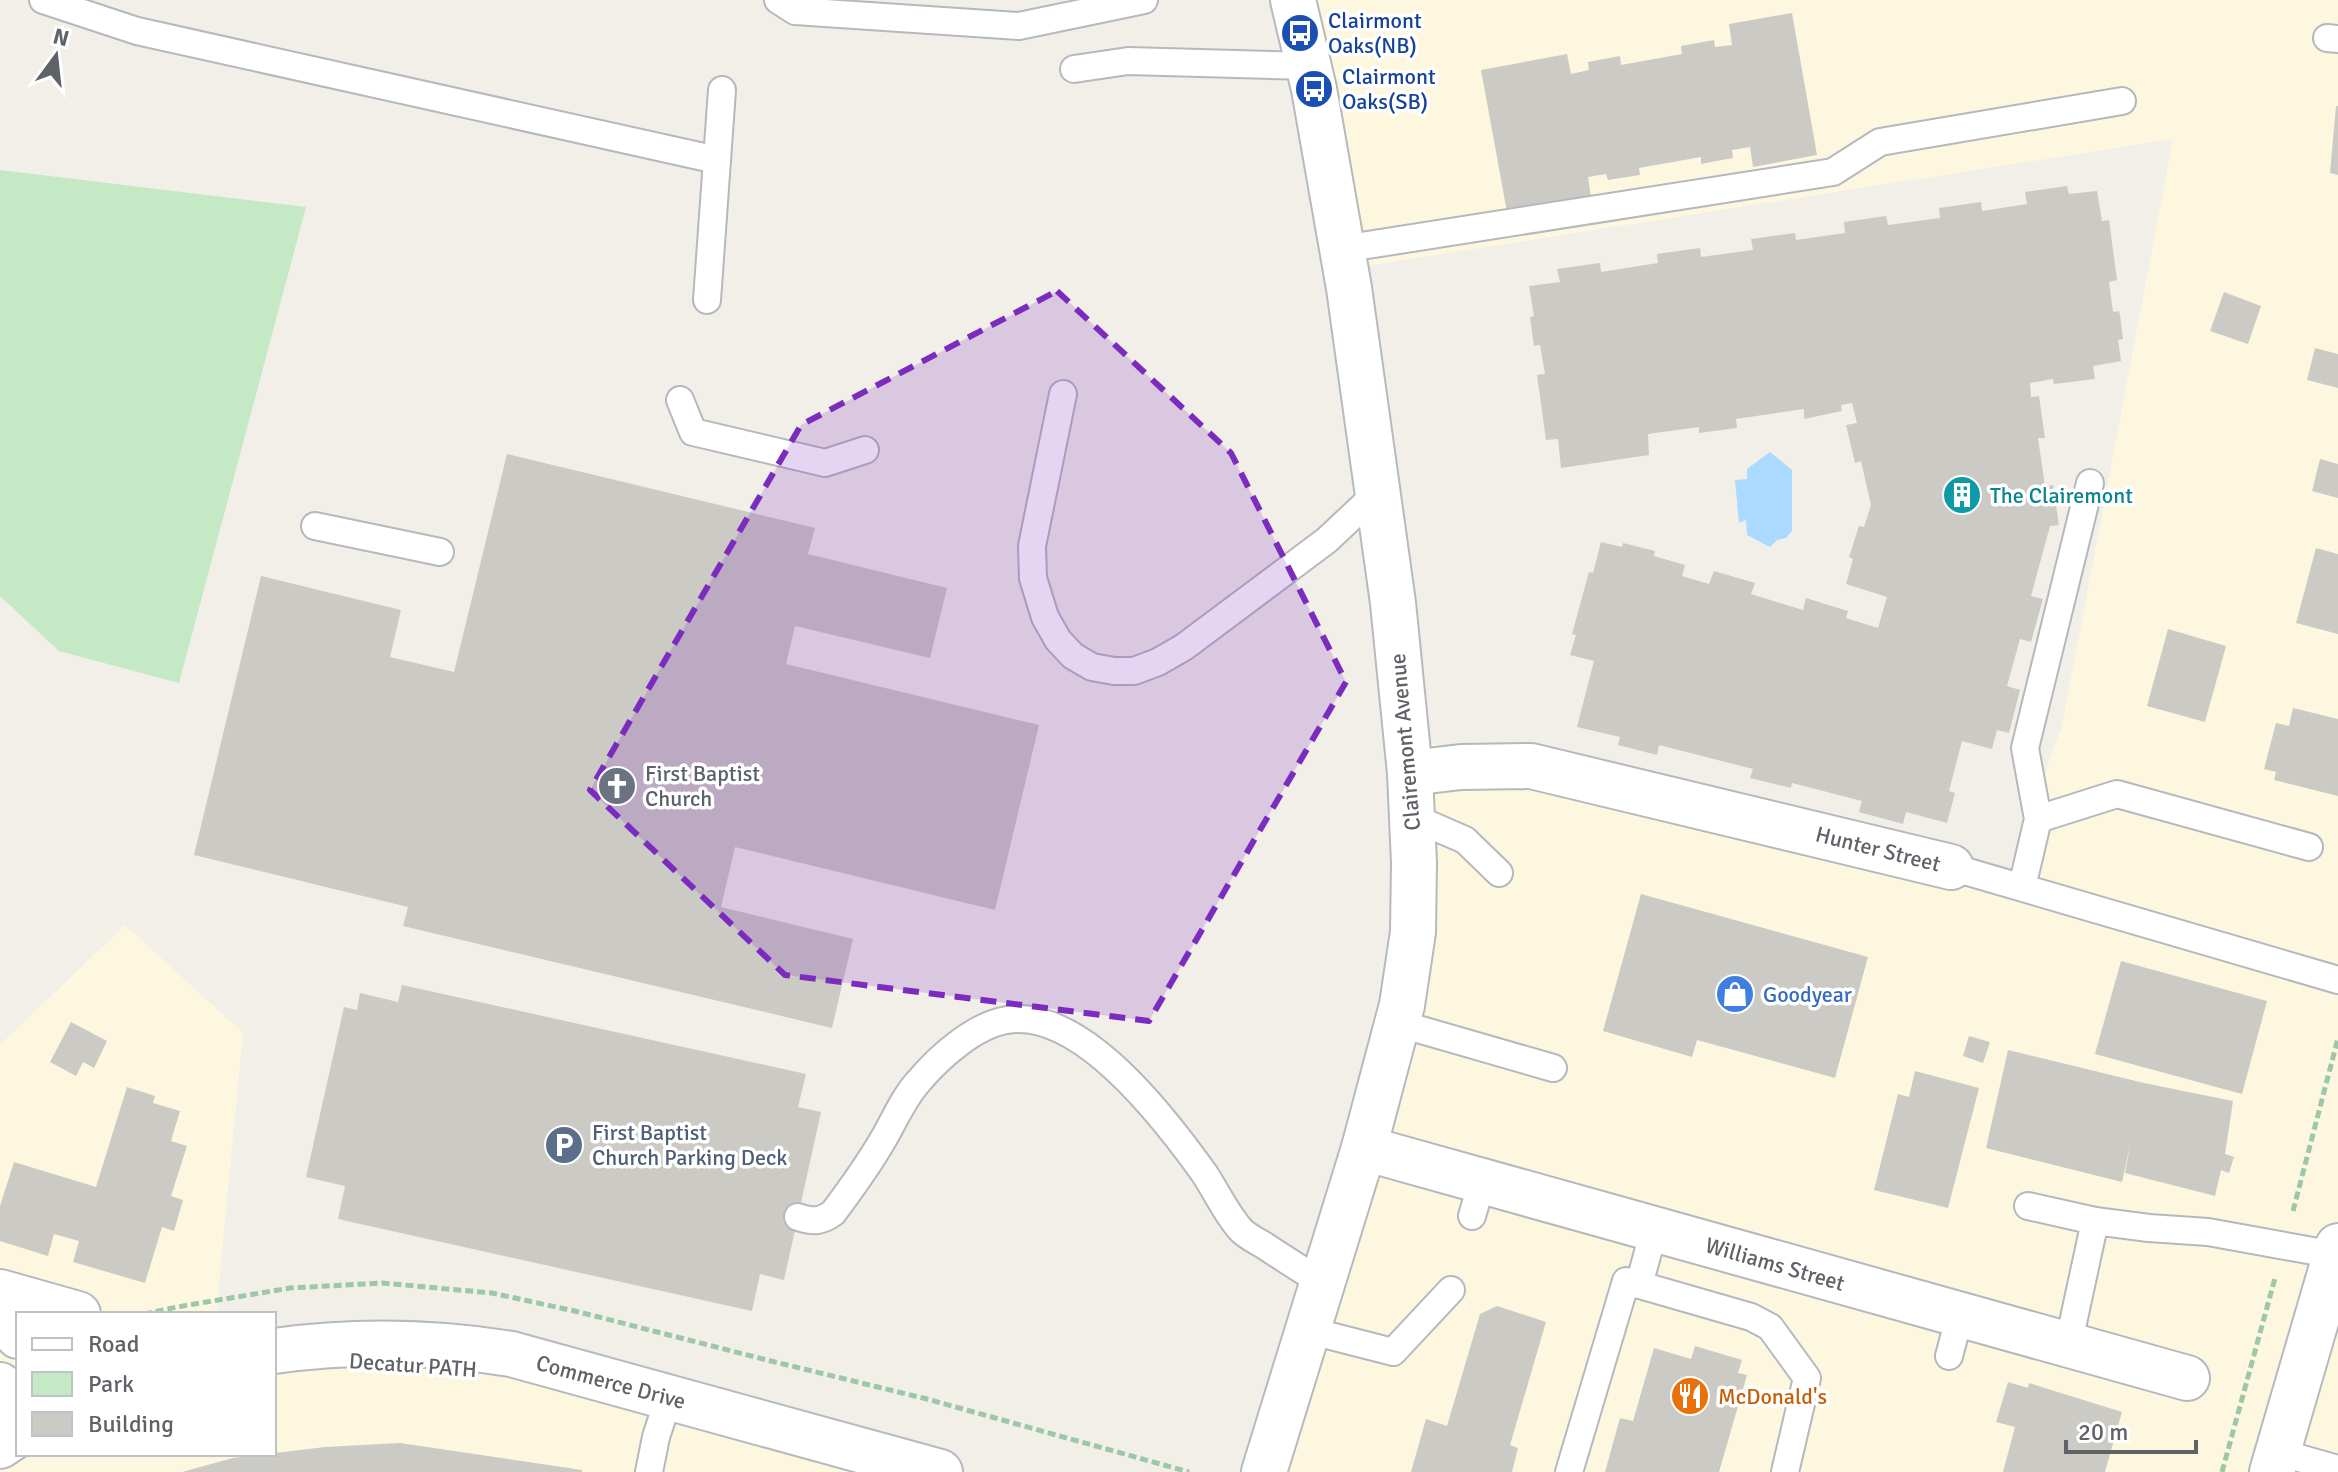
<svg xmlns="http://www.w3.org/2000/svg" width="2338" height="1472" font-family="Signika,sans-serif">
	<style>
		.commercial { fill: #fef7e0 }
		.green { fill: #c5e8c5 }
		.water { fill: #aadaff }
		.building { fill: #cccac5 }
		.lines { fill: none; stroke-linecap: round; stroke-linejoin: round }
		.lane-casing { stroke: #b5b8bc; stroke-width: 30 }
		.street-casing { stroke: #b5b8bc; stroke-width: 48 }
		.secondary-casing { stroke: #b6babf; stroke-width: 48 }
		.path { stroke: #9cc7a9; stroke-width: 5; stroke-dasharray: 8 4; stroke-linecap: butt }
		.lane { stroke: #fff; stroke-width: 26 }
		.street { stroke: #fff; stroke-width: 44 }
		.secondary { stroke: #fff; stroke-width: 44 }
		.marked { fill: #7b2cbf; fill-opacity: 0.2; stroke: #7b2cbf; stroke-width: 6; stroke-dasharray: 16 10; stroke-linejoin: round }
		.labels { text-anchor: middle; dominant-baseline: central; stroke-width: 7; stroke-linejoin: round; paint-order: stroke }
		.transit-label { font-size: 22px; fill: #164399; stroke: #fff; text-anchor: start }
		.culture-label { font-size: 22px; fill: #0d838f; stroke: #fff; text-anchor: start }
		.street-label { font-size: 22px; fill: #5f6368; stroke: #fff }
		.worship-label { font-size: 22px; fill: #5b616d; stroke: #fff; text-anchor: start }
		.shop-label { font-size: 22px; fill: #366cbe; stroke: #fff; text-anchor: start }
		.service-label { font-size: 22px; fill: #4e5e75; stroke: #fff; text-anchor: start }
		.food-label { font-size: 22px; fill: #c56008; stroke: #fff; text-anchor: start }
	</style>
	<rect width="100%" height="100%" fill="#f1efe8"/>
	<g class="commercial">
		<path d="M1272 0H2338V1472H1264L1402 1031 1386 733 2007 877 2062 726 2173 139 1340 270Z"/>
		<path d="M125 925 243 1033 216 1314H18V1454H274V1344L449 1336 941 1472H0V1045Z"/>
	</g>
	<path class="green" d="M0 170 306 207 179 683 59 651 0 596Z"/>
	<path class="water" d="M1770 452 1792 470V531L1786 538 1777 540 1770 547 1747 535 1746 520 1739 523 1735 480 1747 479V469Z"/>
	<g class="building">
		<path d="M1792 13 1817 155 1753 167 1750 147 1732 150 1733 158 1701 164V157L1639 168 1640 175 1608 180 1606 174 1588 177 1591 197 1507 212 1481 70 1567 54 1571 74 1589 70 1588 62 1620 56 1621 65 1682 54 1681 46 1714 40 1715 47 1732 45 1729 24Z"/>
		<path d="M2336 106H2338V175L2330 173Z"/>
		<path d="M2067 186 2069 194 2097 191 2102 221 2109 220 2117 280 2109 282 2113 312 2119 311 2120 315 2123 339 2118 340 2121 361 2093 366 2095 379 2054 384 2053 379 2030 383 2031 397 2039 396 2045 438H2038L2045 486 2053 485 2059 525 2050 526 2031 596 2043 599 2031 642 2020 639 2007 686 2020 690 2009 733 1997 730 1992 749 1962 741 1949 791 1955 793 1947 823 1906 812 1903 824 1859 812 1862 801 1792 783 1791 788 1750 778 1753 769 1659 745 1657 755 1618 745 1620 737 1577 727 1594 661 1570 655 1576 635 1572 634 1589 572 1593 573 1601 542 1622 547 1623 543 1655 551 1654 556 1685 565 1682 576 1709 584 1714 571 1755 583 1751 594 1803 610 1806 598 1848 611 1846 618 1878 628 1887 597 1846 584 1853 559 1849 557 1859 526 1864 527 1871 505 1861 461 1855 463 1846 425 1857 423 1852 403 1841 405 1842 411 1804 419V409L1736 419 1737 428 1699 433V427L1648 434 1649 455 1561 468 1558 439 1546 440 1537 375 1545 374 1540 345 1534 346 1530 317 1534 316 1529 286 1560 282 1557 269 1600 263 1601 272 1658 263 1657 254 1700 248 1701 257 1753 250 1751 239 1795 233 1796 240 1845 233 1844 222 1886 216 1888 225 1940 218 1939 208 1981 202 1982 211 2027 204 2025 192Z"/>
		<path d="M2224 292 2261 306 2248 344 2210 331Z"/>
		<path d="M2315 348 2338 354V388L2307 380Z"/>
		<path d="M507 454 815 528 808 554 947 588 930 658 795 626 786 664 1039 725 995 910 735 847 721 907 853 939 832 1028 403 926 408 907 194 855 261 576 401 610 390 657 454 672Z"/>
		<path d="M2320 459 2338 464V498L2312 491Z"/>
		<path d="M2316 548 2338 554V634L2296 623Z"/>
		<path d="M2168 629 2226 646 2205 722 2147 706Z"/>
		<path d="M2293 708 2338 719V796L2274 780 2276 772 2264 769 2276 723 2289 726Z"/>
		<path d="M1641 894 1868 957 1835 1078 1697 1040 1692 1057 1603 1031Z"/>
		<path d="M2121 961 2267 1001 2242 1094 2095 1054Z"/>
		<path d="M402 985 806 1074 798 1107 821 1112 784 1280 760 1274 752 1311 338 1219 345 1186 306 1177 344 1007 357 1010 360 993 398 1002Z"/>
		<path d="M71 1022 107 1041 94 1068 83 1062 76 1076 50 1062Z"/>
		<path d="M1969 1036 1990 1042 1983 1063 1963 1056Z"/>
		<path d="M2008 1050 2144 1083 2233 1101 2225 1154 2234 1157 2229 1173 2221 1170 2215 1196 2125 1173 2130 1145 2122 1182 1986 1148Z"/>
		<path d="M1915 1071 1979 1088 1948 1208 1874 1190 1898 1094 1909 1097Z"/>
		<path d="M127 1087 155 1096 153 1103 180 1111 171 1141 187 1146 171 1196 183 1200 174 1231 162 1227 145 1283 73 1262 79 1241 54 1234 48 1256 0 1241V1206L14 1162 96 1187Z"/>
		<path d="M1497 1306 1546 1322 1510 1445 1518 1448 1512 1472H1411L1426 1419 1447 1426 1480 1314Z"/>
		<path d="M1695 1346 1742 1360 1738 1373 1747 1375 1719 1472H1605L1620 1418 1633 1421 1654 1348 1691 1359Z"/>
		<path d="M2008 1382 2028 1388 2029 1383 2122 1412 2105 1472H2003L2015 1427 1996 1422Z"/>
		<path d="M400 1443 582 1470V1472H182L233 1458 325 1447Z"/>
	</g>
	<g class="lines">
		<defs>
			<g id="lane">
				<path d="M43 0 137 31 717 160"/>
				<path d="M778 0 795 11 1019 26 1144 0"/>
				<path d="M2327 38 2338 39"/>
				<path d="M1074 69 1128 61 1308 66"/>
				<path d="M1342 249 1833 172 1880 142 2122 101"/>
				<path d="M707 300 722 90"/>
				<path d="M1063 394 1032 546 1033 578 1045 617 1058 640 1073 656 1092 667 1114 671H1134L1158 662 1184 647 1327 540 1377 493"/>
				<path d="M680 400 693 432 825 463 865 450"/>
				<path d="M315 526 440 552"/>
				<path d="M1412 817 1465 840 1499 873"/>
				<path d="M2038 819 2117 794 2309 847"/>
				<path d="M1951 867 2338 980"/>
				<path d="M2022 887 2038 819 2025 748 2090 483"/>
				<path d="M1397 1023 1553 1068"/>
				<path d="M2028 1206 2095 1221"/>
				<path d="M1472 1216 1482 1182"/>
				<path d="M798 1217C813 1222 820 1222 833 1213 851 1189 869 1164 884 1138 895 1119 904 1097 919 1081 939 1057 975 1025 1007 1020 1082 1008 1166 1120 1204 1173 1216 1191 1226 1213 1240 1229 1246 1236 1257 1241 1265 1246 1283 1258 1302 1270 1321 1282"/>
				<path d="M1639 1285 1654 1230"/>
				<path d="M1307 1330 1393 1352 1451 1290"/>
				<path d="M2068 1346 2095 1221 2149 1228 2208 1232 2335 1255"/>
				<path d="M1949 1356 1960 1315"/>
				<path d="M2278 1452 2338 1469"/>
				<path d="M649 1472 656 1437 669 1397"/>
				<path d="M1569 1472 1626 1281 1751 1317 1770 1327 1807 1378 1785 1472"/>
			</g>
			<g id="street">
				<path d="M1410 773 1461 767 1531 766 1951 867"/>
				<path d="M1364 1148 2187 1378"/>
				<path d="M0 1292 78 1314"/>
				<path d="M0 1312 18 1336"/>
				<path d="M0 1385 18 1414"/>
			</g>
			<g id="secondary">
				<path d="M274 1351C354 1340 431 1341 511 1354L940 1472"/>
				<path d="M0 1446 18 1434"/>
				<path d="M1264 1472 1364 1148 1402 1005 1413 932 1414 863 1410 773 1393 603 1349 288 1314 89 1293 0"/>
				<path d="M2272 1472 2338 1246"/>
			</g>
		</defs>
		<use href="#lane" class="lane-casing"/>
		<use href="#street" class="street-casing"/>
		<use href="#secondary" class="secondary-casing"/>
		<g class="path">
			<path d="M2293 1211 2338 1038"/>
			<path d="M144 1314 177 1307 290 1288 382 1283 492 1293 579 1312 767 1360 927 1399 1189 1472"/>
			<path d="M2222 1472 2275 1278"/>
		</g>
		<use href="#lane" class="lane"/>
		<use href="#street" class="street"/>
		<use href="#secondary" class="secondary"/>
	</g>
	<path class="marked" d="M1057 291 1231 453 1346 682 1149 1021 785 975 590 790 801 425Z"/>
	<defs>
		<symbol id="bus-disc" viewBox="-11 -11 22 22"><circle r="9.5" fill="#1a4fb4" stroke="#fff"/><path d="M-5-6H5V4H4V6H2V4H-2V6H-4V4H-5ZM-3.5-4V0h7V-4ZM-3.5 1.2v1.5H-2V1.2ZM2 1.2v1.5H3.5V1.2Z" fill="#fff"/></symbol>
		<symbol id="building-disc" viewBox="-11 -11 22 22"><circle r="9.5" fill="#0f9aa8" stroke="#fff"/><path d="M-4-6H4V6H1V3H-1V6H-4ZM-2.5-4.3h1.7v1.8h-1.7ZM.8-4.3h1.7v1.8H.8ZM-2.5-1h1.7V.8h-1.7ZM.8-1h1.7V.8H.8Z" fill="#fff"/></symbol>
		<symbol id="church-disc" viewBox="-11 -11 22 22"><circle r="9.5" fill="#6b7280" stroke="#fff"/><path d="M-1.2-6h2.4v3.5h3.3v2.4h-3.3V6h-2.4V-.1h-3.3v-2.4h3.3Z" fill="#fff"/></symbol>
		<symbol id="shop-disc" viewBox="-11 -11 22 22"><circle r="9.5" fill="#3f7fe0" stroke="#fff"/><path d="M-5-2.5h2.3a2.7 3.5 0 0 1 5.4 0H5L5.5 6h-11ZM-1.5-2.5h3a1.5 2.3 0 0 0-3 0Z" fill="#fff"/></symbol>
		<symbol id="parking-disc" viewBox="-11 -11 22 22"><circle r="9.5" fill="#5c6f8a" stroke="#fff"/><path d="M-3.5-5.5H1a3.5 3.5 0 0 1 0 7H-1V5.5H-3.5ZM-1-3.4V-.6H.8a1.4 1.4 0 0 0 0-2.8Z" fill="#fff"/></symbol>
		<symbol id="restaurant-disc" viewBox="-11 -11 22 22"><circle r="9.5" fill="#e8710a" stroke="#fff"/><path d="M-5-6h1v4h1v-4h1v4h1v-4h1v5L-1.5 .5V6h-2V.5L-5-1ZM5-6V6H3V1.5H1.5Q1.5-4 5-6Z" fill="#fff"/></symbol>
	</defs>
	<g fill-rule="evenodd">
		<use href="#bus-disc" x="1278" y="11" width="44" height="44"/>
		<use href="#bus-disc" x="1292" y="67" width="44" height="44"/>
		<use href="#building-disc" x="1940" y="473" width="44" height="44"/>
		<use href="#church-disc" x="595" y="764" width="44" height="44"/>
		<use href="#shop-disc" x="1713" y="972" width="44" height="44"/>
		<use href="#parking-disc" x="542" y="1123" width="44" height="44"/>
		<use href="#restaurant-disc" x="1668" y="1374" width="44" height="44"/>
	</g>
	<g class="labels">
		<g class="transit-label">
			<text x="1328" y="20">Clairmont<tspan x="1328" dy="25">Oaks(NB)</tspan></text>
			<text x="1342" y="76">Clairmont<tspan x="1342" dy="25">Oaks(SB)</tspan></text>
		</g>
		<g class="culture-label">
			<text x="1990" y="495">The Clairemont</text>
		</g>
		<g class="street-label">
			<text transform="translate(1405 742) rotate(-95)">Clairemont Avenue</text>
			<text transform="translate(1878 849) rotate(14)">Hunter Street</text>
			<text transform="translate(1775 1264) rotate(16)">Williams Street</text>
			<text transform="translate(413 1365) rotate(4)">Decatur PATH</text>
			<text transform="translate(611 1382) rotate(15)">Commerce Drive</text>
		</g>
		<g class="worship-label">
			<text x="645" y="773">First Baptist<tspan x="645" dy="25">Church</tspan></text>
		</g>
		<g class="shop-label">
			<text x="1763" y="994">Goodyear</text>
		</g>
		<g class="service-label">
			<text x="592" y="1132">First Baptist<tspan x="592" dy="25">Church Parking Deck</tspan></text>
		</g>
		<g class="food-label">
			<text x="1718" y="1396">McDonald's</text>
		</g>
	</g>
	<rect x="16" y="1312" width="260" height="144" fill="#ffffff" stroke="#bfc1c3" stroke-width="2"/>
	<rect x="32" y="1338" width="40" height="12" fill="#ffffff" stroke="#bfc1c3" stroke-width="2"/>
	<text x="88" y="1352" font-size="24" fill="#5f6368">Road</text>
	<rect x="32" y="1372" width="40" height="24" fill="#c5e8c5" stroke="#bfc1c3" stroke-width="2"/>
	<text x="88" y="1392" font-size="24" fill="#5f6368">Park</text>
	<rect x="32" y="1412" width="40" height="24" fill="#cccac5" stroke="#bfc1c3" stroke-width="2"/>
	<text x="88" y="1432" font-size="24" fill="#5f6368">Building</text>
	<g transform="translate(56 56) rotate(15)" stroke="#ffffff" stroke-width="6" paint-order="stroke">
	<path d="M0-6L14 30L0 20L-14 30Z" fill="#5f6368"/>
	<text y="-12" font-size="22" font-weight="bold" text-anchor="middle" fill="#5f6368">N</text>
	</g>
	<path d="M2066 1440v12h130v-12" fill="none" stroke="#5f6368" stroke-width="4"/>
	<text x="2078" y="1440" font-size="24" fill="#5f6368" stroke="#ffffff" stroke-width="6" paint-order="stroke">20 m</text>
</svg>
